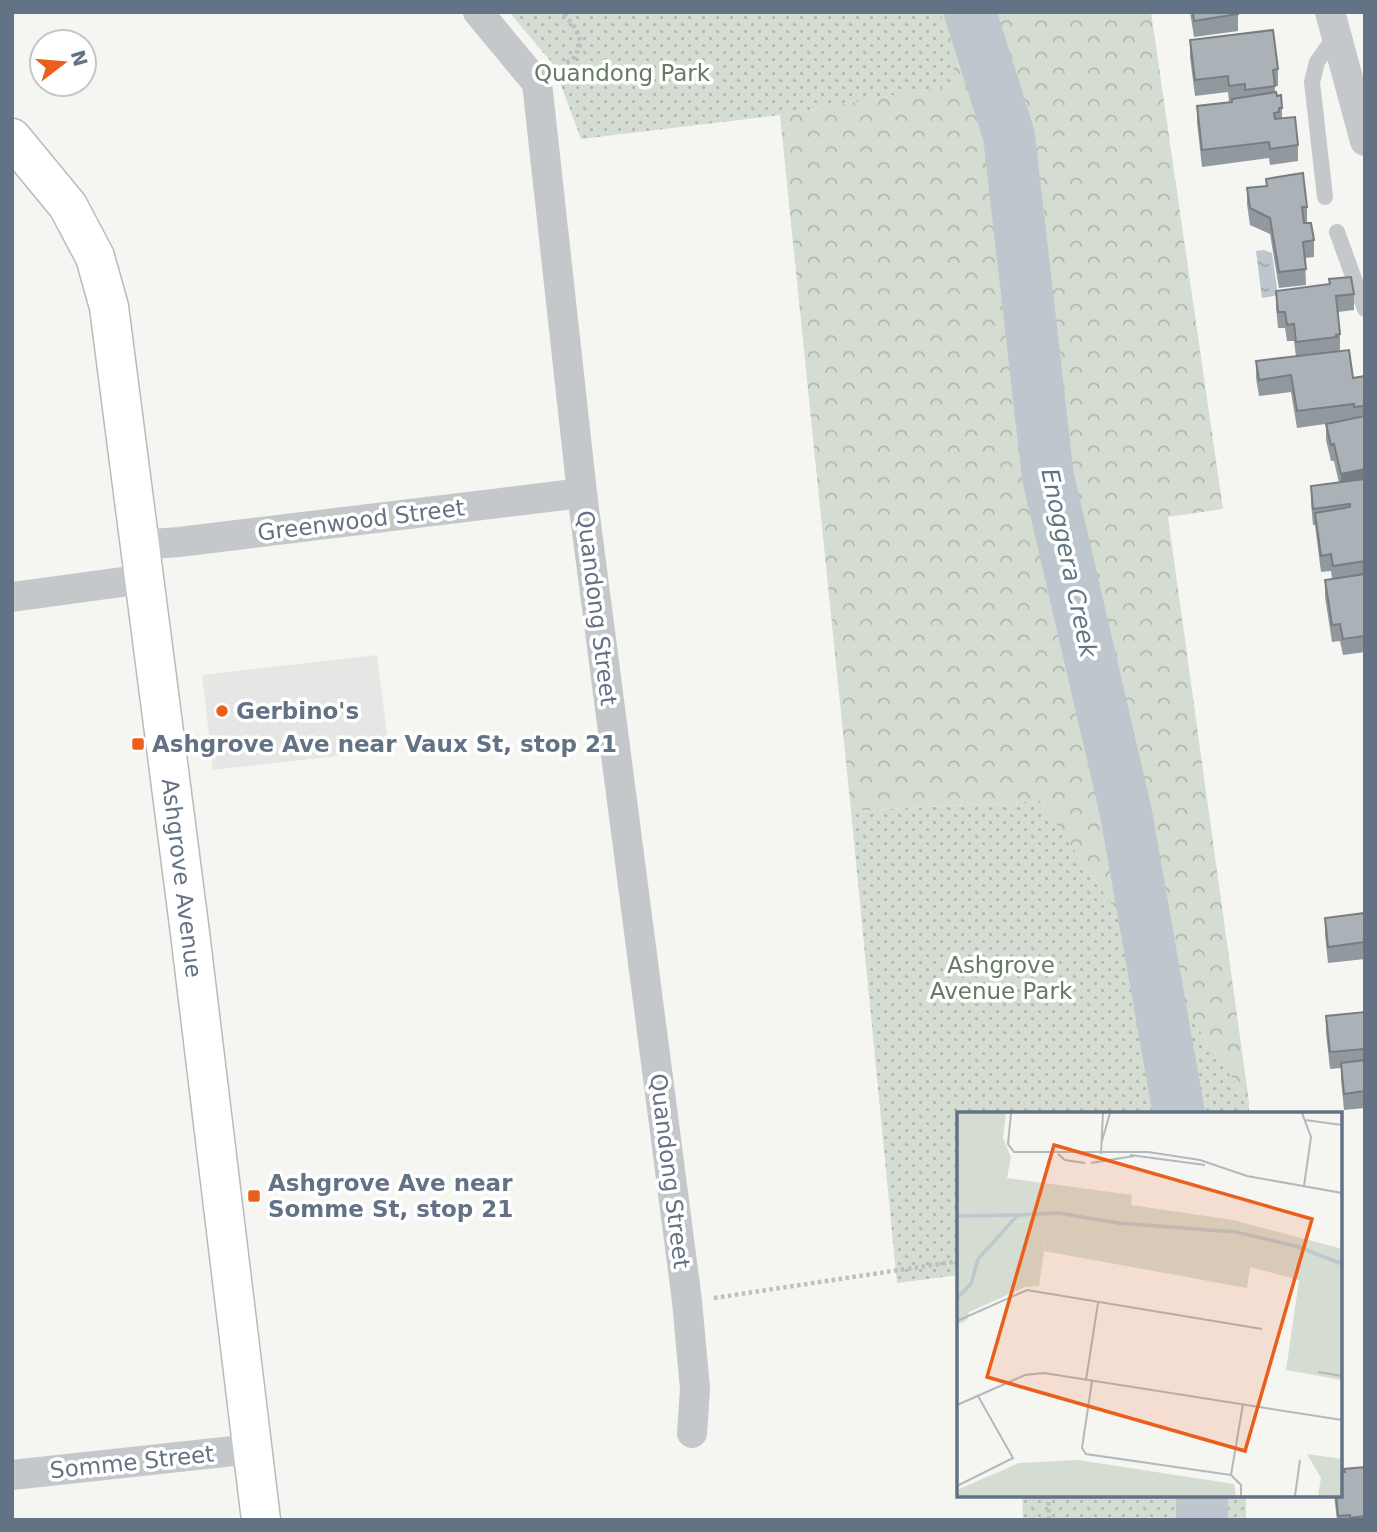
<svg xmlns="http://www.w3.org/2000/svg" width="1377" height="1532" font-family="'DejaVu Sans',sans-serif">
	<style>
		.built { fill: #e6e7e5 }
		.forest { fill: url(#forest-crowns) }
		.park { fill: url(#park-dots) }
		.water { fill: url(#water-ripples) }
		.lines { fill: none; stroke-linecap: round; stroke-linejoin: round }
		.river { stroke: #bdc7cd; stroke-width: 52 }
		.secondary-casing { stroke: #b7bbc0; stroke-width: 41 }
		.path { stroke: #bebfc2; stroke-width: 4.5; stroke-dasharray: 3.5 3.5; stroke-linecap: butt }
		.lane { stroke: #c5c8cb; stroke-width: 16 }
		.street { stroke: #c5c8cb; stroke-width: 30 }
		.secondary { stroke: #fff; stroke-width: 38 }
		.wall { fill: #92999e }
		.shaded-wall { fill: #777d81 }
		.building { fill: #aab2b8; stroke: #777d81; stroke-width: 2 }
		.poi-dot { fill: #eb5f1c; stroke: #fff; stroke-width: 2.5 }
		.labels { text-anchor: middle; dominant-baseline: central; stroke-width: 7; stroke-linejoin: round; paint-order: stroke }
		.park-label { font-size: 23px; fill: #657b62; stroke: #fff }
		.street-label { font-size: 23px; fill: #637284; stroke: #fff }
		.poi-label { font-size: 23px; font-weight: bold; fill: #637284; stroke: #fff; text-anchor: start }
		.water-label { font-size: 24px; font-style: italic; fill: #5f7481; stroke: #fff }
		.inset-river { fill: none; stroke: #bdc7cd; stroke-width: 3.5 }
		.inset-road { fill: none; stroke: #b2b9be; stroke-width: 2 }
		.view { fill: #eb5f1c; fill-opacity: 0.15; stroke: #eb5f1c; stroke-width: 3.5 }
		.inset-edge { fill: none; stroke: #637284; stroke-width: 3.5 }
	</style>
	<defs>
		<pattern id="forest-crowns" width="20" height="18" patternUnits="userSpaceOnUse" patternTransform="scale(1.75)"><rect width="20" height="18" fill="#d5ddd2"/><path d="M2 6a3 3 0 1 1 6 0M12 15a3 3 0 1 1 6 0" fill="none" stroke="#b0b8b0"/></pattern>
		<pattern id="park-dots" width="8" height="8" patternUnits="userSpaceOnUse" patternTransform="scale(1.75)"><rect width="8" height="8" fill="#d5ddd2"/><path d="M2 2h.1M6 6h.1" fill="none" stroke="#b0b8b0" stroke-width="1.8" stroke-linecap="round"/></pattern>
		<pattern id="water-ripples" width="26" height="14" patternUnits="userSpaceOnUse" patternTransform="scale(1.75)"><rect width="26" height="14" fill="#bdc7cd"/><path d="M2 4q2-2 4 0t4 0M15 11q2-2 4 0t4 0" fill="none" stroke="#9da6ac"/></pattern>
	</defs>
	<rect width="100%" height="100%" fill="#f5f5f1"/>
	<path class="built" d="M377 655 389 750 213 770 202 675Z"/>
	<path class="forest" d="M940 12H1151L1223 509 1168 517 1249 1102 1040 801 851 811 780 115 956 84Z"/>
	<g class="park">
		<path d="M509 12H940L957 84 780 115 581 139 553 64Z"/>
		<path d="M1040 801 1249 1102V1114H959V1275L897 1283 851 811Z"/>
		<path d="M1022 1495H1246V1520H1023Z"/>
	</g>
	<path class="water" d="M1264 250 1272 253 1278 295 1262 298 1256 251Z"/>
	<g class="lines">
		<g class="river">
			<path d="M970 12 1009 136 1048 477 1126 813 1179 1114"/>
			<path d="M1202 1520V1495"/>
		</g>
		<defs>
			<path id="secondary" d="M12 138 68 206 95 257 109 307 190 933 261 1520"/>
		</defs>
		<use href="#secondary" class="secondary-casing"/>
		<g class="path">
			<path d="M561 67 575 57 581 43 576 29 563 12"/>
			<path d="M714 1298 959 1261"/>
			<path d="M1048 1495 1049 1520"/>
		</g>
		<g class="lane">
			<path d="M1325 197 1312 82 1317 62 1336 35"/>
			<path d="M1337 232 1365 309"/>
		</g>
		<g class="street">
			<path d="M478 12 537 83 582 493 687 1301 695 1389 692 1433"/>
			<path d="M1330 12 1365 141"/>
			<path d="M139 545 179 542 582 493"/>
			<path d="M12 597 144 579"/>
			<path d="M12 1475 252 1449"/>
		</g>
		<use href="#secondary" class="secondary"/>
	</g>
	<g class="wall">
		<path d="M1190 12H1240L1238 13V31L1194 37Z"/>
		<path d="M1190 40 1278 69V86H1275V92L1282 108V119L1298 145V161L1270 165 1269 158 1202 167 1197 122V106L1229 102 1228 92 1195 96 1190 57Z"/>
		<path d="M1266 179 1307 207V223L1314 240V257L1305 258 1306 285 1279 288 1270 234 1250 225 1247 204V188L1266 186Z"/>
		<path d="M1329 279 1354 294V310L1338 312 1340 334V350L1337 352 1353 378 1365 376V652L1343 655 1340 641 1332 642 1325 597V580L1332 579 1331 571 1321 572 1315 525H1313L1311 503V486L1339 483 1334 461H1331L1326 440V424L1332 423 1297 428 1291 392 1259 396 1256 378V361L1296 357 1294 341H1287L1285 328H1278L1276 307V291L1329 284Z"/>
		<path d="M1365 913V959L1328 963 1325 934V918Z"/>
		<path d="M1365 1012V1108L1344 1110 1341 1079V1068L1330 1069 1326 1032V1016Z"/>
		<path d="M1365 1467V1520H1337L1334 1495H1340Z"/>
	</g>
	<path class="shaded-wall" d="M1365 469V485L1341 490V474Z"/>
	<g class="building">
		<path d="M1193 12H1238V14L1194 21Z"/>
		<path d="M1273 30 1278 69 1273 70 1275 86 1245 90V84L1229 86 1228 76 1195 80 1190 40Z"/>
		<path d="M1276 92 1277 96 1281 95 1282 108H1279V112L1274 113 1275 119 1295 117 1298 145 1270 149 1269 142 1202 150 1197 106 1232 102V99Z"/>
		<path d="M1303 173 1307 207H1302L1304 223H1311L1314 240 1303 242 1306 269 1279 272 1270 218 1250 208 1247 188 1267 186 1266 179Z"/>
		<path d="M1351 277 1354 294 1336 296 1340 334 1336 335 1337 337 1296 342 1294 324 1287 325 1285 312H1278L1276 291 1330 284 1329 279Z"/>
		<path d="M1349 350 1353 378 1365 376V406L1354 407V404L1297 411 1291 375 1259 380 1256 361Z"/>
		<path d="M1365 416V469L1341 474 1334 444 1331 445 1326 424Z"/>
		<path d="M1365 479V561L1333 566 1331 554 1321 556 1315 513 1350 507V504L1313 509 1311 486Z"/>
		<path d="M1365 574V636L1343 639 1340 624 1332 625 1325 580Z"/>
		<path d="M1365 913V942L1328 947 1325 918Z"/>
		<path d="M1365 1012V1049L1330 1052 1326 1016Z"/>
		<path d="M1365 1060V1091L1344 1094 1341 1063Z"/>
		<path d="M1365 1467V1516L1350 1518V1515L1338 1516 1336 1495H1340V1472H1345L1344 1469Z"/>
	</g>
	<g class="poi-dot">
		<circle cx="222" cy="711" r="7"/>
		<rect x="131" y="737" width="14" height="14" rx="3.5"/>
		<rect x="247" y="1189" width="14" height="14" rx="3.5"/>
	</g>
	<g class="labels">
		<g class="park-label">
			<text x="622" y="73">Quandong Park</text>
			<text x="1001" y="965">Ashgrove<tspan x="1001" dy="26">Avenue Park</tspan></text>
		</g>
		<g class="street-label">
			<text transform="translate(361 520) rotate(-7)">Greenwood Street</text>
			<text transform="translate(597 608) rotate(83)">Quandong Street</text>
			<text transform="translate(182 878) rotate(83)">Ashgrove Avenue</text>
			<text transform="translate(670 1171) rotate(83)">Quandong Street</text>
			<text transform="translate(132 1462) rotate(-6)">Somme Street</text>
		</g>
		<g class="poi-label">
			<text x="236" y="711">Gerbino's</text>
			<text x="152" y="744">Ashgrove Ave near Vaux St, stop 21</text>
			<text x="268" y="1183">Ashgrove Ave near<tspan x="268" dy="26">Somme St, stop 21</tspan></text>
		</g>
		<g class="water-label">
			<text transform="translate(1069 563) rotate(78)">Enoggera Creek</text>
		</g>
	</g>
	<g transform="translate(957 1112)">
		<rect width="385" height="385" fill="#f5f5f1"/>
		<path d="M0 1 37 30 53 49 50 66 175 83 174 93 276 108 216 128 208 161 87 139 91 108 39 111Z" fill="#d5ddd2"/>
		<path d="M0 1H49L46 26 54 45 39 111 91 108 82 174 68 175 12 200 10 208 0 213ZM276 108 385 137V268L329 258 342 168 293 155 290 176 208 161 215 128ZM350 342 385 347V384H361L364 366ZM121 348 277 372 279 384H0V378L62 351Z" fill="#d5ddd2"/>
		<path d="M341 206 370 210 365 240 336 235ZM372 223 385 225V254L367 251ZM83 358 101 367 109 384H42L56 364Z" fill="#d5ddd2"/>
		<path class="inset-river" d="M0 104 61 103M0 186 14 172 21 147 61 103 102 101 161 111 279 120 342 135 385 152"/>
		<path class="inset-road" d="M54 1 51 32 57 40H191L243 48 290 64 385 81M345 1 354 25 347 74M348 8 385 13M145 29 153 1M101 42 108 48 128 51M144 42 146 1M173 43 248 53M134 51 177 44M0 209 70 178 305 217M361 260 385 264M129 268 141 191M135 269 125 336 129 342 274 363M0 293 68 263 87 261 385 308M274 363 286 292M274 363 284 373V384M0 374 56 346 21 284M338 384 343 348"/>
		<path class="view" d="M97 33 355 107 288 339 30 265Z"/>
		<rect width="385" height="385" class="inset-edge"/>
	</g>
	<rect width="1377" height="1532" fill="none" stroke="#637284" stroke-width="28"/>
	<g transform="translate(63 63) rotate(74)"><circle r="33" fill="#ffffff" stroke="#c1c7ce" stroke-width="2"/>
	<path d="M0-5L12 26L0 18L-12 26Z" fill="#eb5f1c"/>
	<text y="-10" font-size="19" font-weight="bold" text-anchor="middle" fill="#637284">N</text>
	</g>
</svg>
